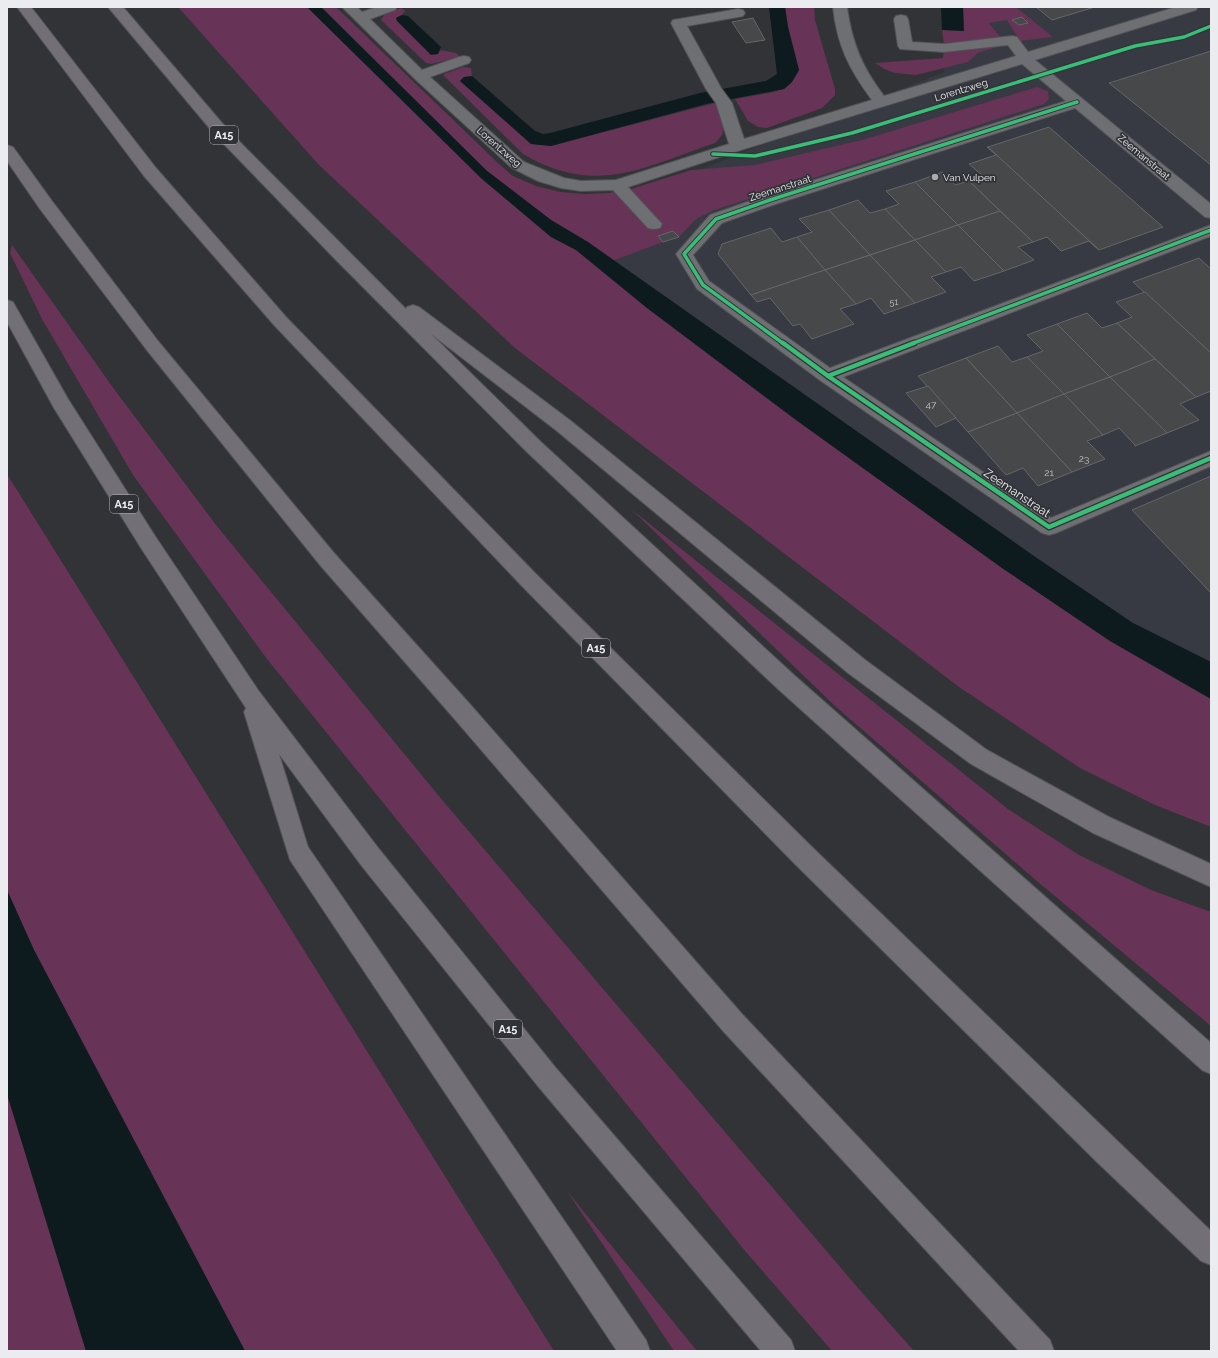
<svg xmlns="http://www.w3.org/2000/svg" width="1218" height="1358" font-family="Raleway,sans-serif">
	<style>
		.built { fill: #373943 }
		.green { fill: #673356 }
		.water { fill: #0e1b1e }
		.building { fill: #47484a; stroke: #646668 }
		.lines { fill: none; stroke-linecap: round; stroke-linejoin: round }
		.minor-casing { stroke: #515254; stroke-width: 2 }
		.highway-casing { stroke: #515254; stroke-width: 2 }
		.minor { fill: #6e6f72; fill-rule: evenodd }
		.highway { fill: #736f77; fill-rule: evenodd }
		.cycleway-far1-casing { stroke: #313237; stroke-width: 5.5 }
		.cycleway-casing { stroke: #313237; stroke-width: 7 }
		.cycleway-far1 { stroke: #3abd76; stroke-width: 3.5 }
		.cycleway { stroke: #3abd76; stroke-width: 4.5 }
		.poi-dot { fill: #aaabae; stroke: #313237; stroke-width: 1.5 }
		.labels { text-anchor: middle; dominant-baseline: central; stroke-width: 3.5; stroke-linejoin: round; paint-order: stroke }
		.far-number-label { font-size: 9px; fill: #c2c3c6 }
		.far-street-label { font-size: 10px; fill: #ebecef; stroke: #313237 }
		.far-poi-label { font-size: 10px; fill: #ebecef; stroke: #313237; text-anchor: start }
		.number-label { font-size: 10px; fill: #c2c3c6 }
		.shield { fill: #313237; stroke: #b3b4b8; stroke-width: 1 }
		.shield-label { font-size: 11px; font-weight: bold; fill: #ebecef }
		.street-label { font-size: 12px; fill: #ebecef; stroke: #313237 }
	</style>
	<rect width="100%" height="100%" fill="#323336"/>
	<path class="built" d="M946 7H1211V733L506 247 944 72Z"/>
	<g class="green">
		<path d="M178 7H307L482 179 551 237 576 250 647 308 796 420 1002 568 1110 641 1211 699V827L1155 805 1080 768 959 687 515 348 319 165Z"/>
		<path d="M321 7H336L498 163 513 176 536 186 561 192 585 194 608 193 631 189 691 170 755 165 862 140 1037 87 1048 91 1049 99 1044 104 714 210 696 219 679 237 673 231 658 236 663 242 612 261 588 242 551 220 487 171Z"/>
		<path d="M785 7H814L815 20 835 89V95L822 108 767 128 758 127 748 121 735 99C749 96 771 94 783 89 791 86 795 77 799 70L788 27Z"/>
		<path d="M963 7H1016L1053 37 1020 41 1007 20 989 23 1001 38 944 45 942 30 964 31Z"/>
		<path d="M401 8 405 11 402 15 396 18 438 54 440 50 456 53 460 57 431 64 426 63 381 20 385 14Z"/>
		<path d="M1006 44 978 53 968 62 916 75 895 73 884 69 875 63 943 58 944 51Z"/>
		<path d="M463 67 471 68 472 76 464 77 460 81 531 144 551 146 715 103C723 118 731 129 715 143 645 167 595 197 523 154L444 76V74Z"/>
		<path d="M12 245 114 389 216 525 443 801 858 1288 914 1351H832L746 1252 267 659 133 475 42 319 10 253Z"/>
		<path d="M7 474 554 1351H245L34 950 7 890Z"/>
		<path d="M631 509 1008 809 1079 855 1151 890 1211 912V1026L1038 882 835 706Z"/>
		<path d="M7 1094 86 1351H7Z"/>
		<path d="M567 1191 697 1351H674Z"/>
	</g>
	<g class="water">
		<path d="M307 7H321L487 171 551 220 588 242 1034 556 1133 623 1211 662V699L1110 641 1002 568 796 420 647 308 576 250 551 237 482 179Z"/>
		<path d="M769 7H785L788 27 799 70 792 82 784 89 706 104 551 146 531 144 460 81 464 77 472 76 535 131 543 134 550 133 700 93 766 81 777 74Z"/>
		<path d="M941 7H963L964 31 942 30Z"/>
		<path d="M402 15 408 16 441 47 438 54 431 55 397 21 396 18Z"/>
		<path d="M7 890 34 950 245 1351H86L7 1094Z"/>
	</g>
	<g class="building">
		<path d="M1036 7H1095L1052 20Z"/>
		<path d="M1022 17 1028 23 1019 25 1012 20Z"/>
		<path d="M753 18 765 40 746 43 732 22Z"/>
		<path d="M1211 51V165L1109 83Z"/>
		<path d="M1049 127 1163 227 1099 250 988 147Z"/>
		<path d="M987 147H988L1099 250 1089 241 1061 251 1047 237 1033 242 969 181 983 176 969 164 996 155Z"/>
		<path d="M943 172 955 185 969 181 1000 211 958 225 915 182Z"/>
		<path d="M915 182 958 225 915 240 885 209 899 204 886 191Z"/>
		<path d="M858 200 870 213 885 209 915 240 870 255 829 210Z"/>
		<path d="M829 210 870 255 825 270 797 237 812 232 799 219Z"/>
		<path d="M1000 211 1033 242 1018 247 1034 260 1004 271 958 225Z"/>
		<path d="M958 225 1004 271 974 281 961 267 946 272 915 240Z"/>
		<path d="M771 228 782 242 797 237 825 270 751 295 718 254 722 244Z"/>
		<path d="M673 231 679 237 663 242 658 236Z"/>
		<path d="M915 240 946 272 931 277 946 292 915 303 870 255Z"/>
		<path d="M870 255 915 303 884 314 871 298 856 304 825 270Z"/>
		<path d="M1199 258 1211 269V353L1133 282Z"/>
		<path d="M825 270 856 304 840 309 854 324 812 339 800 324 793 326 770 298 757 302 751 295Z"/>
		<path d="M1145 292 1211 353V391L1196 397 1117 323 1132 317 1116 302Z"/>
		<path d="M1087 313 1102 328 1117 323 1155 359 1110 377 1057 324Z"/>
		<path d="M1057 324 1110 377 1064 394 1027 357 1043 351 1027 335Z"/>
		<path d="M998 346 1012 362 1027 357 1064 394 1017 413 966 358Z"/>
		<path d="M966 358 1017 413 968 432 918 376Z"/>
		<path d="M1155 359 1196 397 1180 404 1199 420 1167 433 1110 377Z"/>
		<path d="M1110 377 1167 433 1135 446V445L1119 428 1103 435 1064 394Z"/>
		<path d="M928 386 956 418 936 427 906 393Z"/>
		<path d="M1064 394 1103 435 1087 441 1105 459 1072 472 1017 413Z"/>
		<path d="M1017 413 1072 472 1038 486 1023 468 1006 475 968 432Z"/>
		<path d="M1211 476V593L1132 510Z"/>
	</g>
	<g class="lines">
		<defs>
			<path id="minor" d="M342 7H357L362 12 377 7H397L395 10 370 19 422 70 459 57 464 56 469 57 471 60 469 63 430 77 524 162 564 178 581 181 616 180 729 144 716 103 706 89 671 23 673 20 738 9 743 10 745 13 743 16 738 17 687 26 721 88 732 103 744 139 872 100C849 69 837 45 833 7H847C852 43 862 67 884 96L1016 56 1008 45 944 52 900 49 898 46 894 19 896 16 901 15 906 16 908 19 912 42 944 44 1012 36 1017 37 1028 52 1176 7H1198L1196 10 1035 60 1211 204V218L1205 217 1075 108 776 204 722 223 693 255 709 281 830 368 1211 225V236L843 377 1051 518 1211 451V466L1056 533 1049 535 1042 533 821 381 697 289 676 254 710 215 764 196 1066 101 1022 64 744 149 628 187 662 224 660 228 654 229 648 228 613 190 581 191 561 188 538 181 512 168 415 79Z"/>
			<g id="highway">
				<path d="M17 7H31L156 168 286 317 535 573 814 849 1211 1231V1265L1201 1261 1098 1163 796 865 521 585 274 325 144 176Z"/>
				<path d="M108 7H123L228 130 406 309 407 307 413 305 419 307 571 421 864 659 987 750 1109 817 1211 864V887L1093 833 971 764 848 673 557 431 431 334 541 442 794 675 1211 1043V1074L1202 1070 778 689 527 452 335 259 216 136Z"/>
				<path d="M7 145 13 147 52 201 158 341 334 553 468 702 742 1014 1050 1340 1054 1351H1019L724 1032 452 716 320 565 146 349 40 209 7 161Z"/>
				<path d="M7 300 13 302 68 399 155 536 258 690 379 849 555 1067 791 1340 795 1351H761L537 1085 361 865 279 754 308 847 646 1340 650 1351H617L290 860 244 712 246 708 141 548 54 408 7 322Z"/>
			</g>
		</defs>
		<use href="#minor" class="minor-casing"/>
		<use href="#highway" class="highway-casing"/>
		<use href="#minor" class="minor"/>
		<use href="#highway" class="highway"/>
		<defs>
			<g id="cycleway-far1">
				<path d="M713 154 755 156 852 133 1135 46 1184 37 1211 26"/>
				<path d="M784 344 703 285 684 254 716 219 770 200 1077 102"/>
				<path d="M911 344 1211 230"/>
			</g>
			<g id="cycleway">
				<path d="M783 343 828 376 1049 527 1211 458"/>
				<path d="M828 376 914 343"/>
			</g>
		</defs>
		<use href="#cycleway-far1" class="cycleway-far1-casing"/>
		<use href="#cycleway" class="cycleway-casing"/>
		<use href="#cycleway-far1" class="cycleway-far1"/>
		<use href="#cycleway" class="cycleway"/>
	</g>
	<circle class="poi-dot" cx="935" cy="177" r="4"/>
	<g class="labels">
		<g class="far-number-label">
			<text x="894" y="302">51</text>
		</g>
		<g class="far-street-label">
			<text transform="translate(961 90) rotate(-17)">Lorentzweg</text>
			<text transform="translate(499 147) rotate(41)">Lorentzweg</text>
			<text transform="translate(1144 157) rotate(40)">Zeemanstraat</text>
			<text transform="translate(780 188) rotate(-18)">Zeemanstraat</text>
		</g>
		<g class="far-poi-label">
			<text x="943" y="177">Van Vulpen</text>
		</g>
		<g class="number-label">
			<text x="931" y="404">47</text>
			<text x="1084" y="458">23</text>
			<text x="1049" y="472">21</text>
		</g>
		<g class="shield">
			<rect x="210" y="126" width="28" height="18" rx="3"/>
			<rect x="110" y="495" width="28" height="18" rx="3"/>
			<rect x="582" y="639" width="28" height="18" rx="3"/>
			<rect x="494" y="1020" width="28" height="18" rx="3"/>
		</g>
		<g class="shield-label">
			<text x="224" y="135">A15</text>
			<text x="124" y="504">A15</text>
			<text x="596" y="648">A15</text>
			<text x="508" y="1029">A15</text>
		</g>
		<g class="street-label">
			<text transform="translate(1017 493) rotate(34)">Zeemanstraat</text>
		</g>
	</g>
	<rect width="1218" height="1358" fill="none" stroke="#ebecef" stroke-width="16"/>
</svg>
